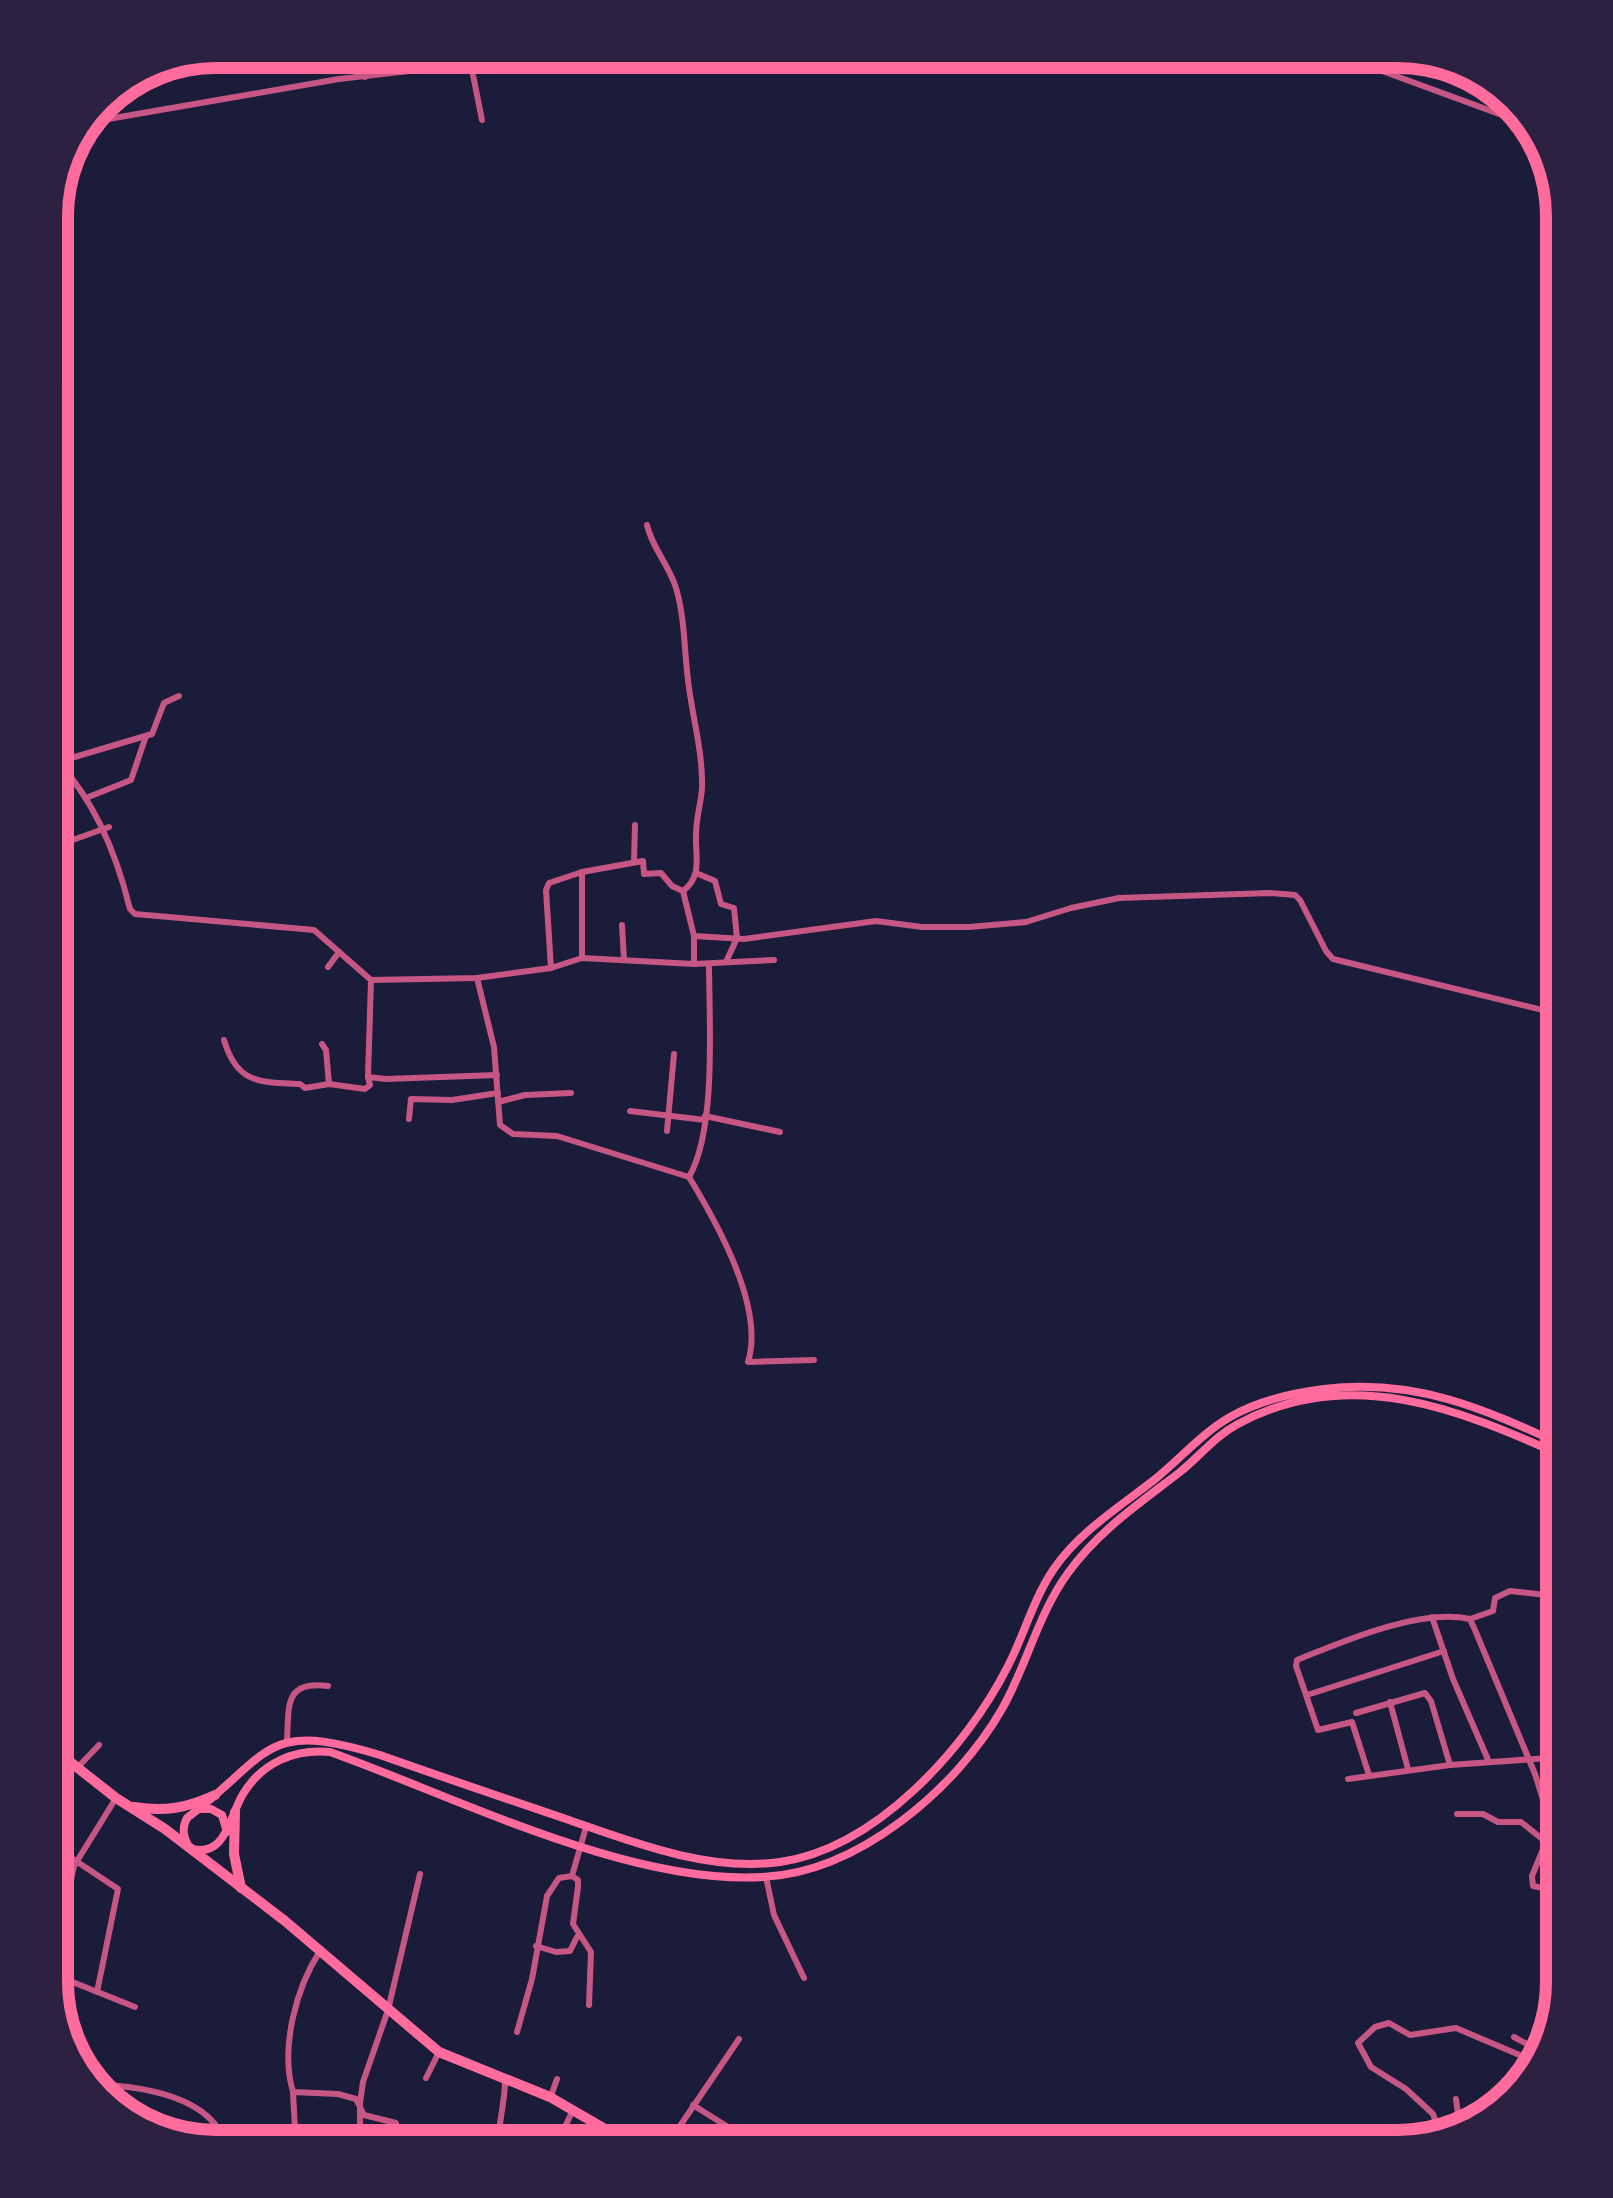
<svg xmlns="http://www.w3.org/2000/svg" width="1613" height="2198" font-family="'Fira Sans',sans-serif">
	<style>
		.lines { fill: none; stroke-linecap: round; stroke-linejoin: round }
		.minor { stroke: #c65784; stroke-width: 6 }
		.secondary { stroke: #ff6b9d; stroke-width: 8 }
		.trunk { stroke: #ff6b9d; stroke-width: 10 }
		.rim { fill: none; stroke: #ff6b9d; stroke-width: 12 }
	</style>
	<rect width="100%" height="100%" fill="#1b1b3a"/>
	<g class="lines">
		<g class="minor">
			<path d="M365 50V77"/>
			<path d="M468 50 482 120"/>
			<path d="M1325 50 1535 127"/>
			<path d="M91 122 339 79 470 64 526 50"/>
			<path d="M63 227 72 161"/>
			<path d="M50 754C93 795 116 852 130 909L135 914 314 930 371 980 368 1077 386 1079 497 1075"/>
			<path d="M58 762 152 734 164 703 179 696"/>
			<path d="M86 798 131 780 146 736"/>
			<path d="M50 848 109 827"/>
			<path d="M634 862 635 825"/>
			<path d="M696 873 715 881 721 904 734 908 737 938 726 962"/>
			<path d="M683 891 694 936V964"/>
			<path d="M622 925 624 960"/>
			<path d="M694 936 744 939 876 921 922 927H969L1026 922 1071 908 1119 898 1270 893 1295 895 1300 900 1326 951 1333 959 1563 1015"/>
			<path d="M582 958V872"/>
			<path d="M328 967 339 952"/>
			<path d="M551 968 546 890 549 883 582 872 643 861 644 874 661 873 672 886 683 891C703 876 695 855 696 834 696 819 701 803 702 788 703 751 692 716 688 680 684 649 685 618 676 588 669 565 652 548 647 525"/>
			<path d="M477 978 494 1047 500 1125 513 1134 557 1136 689 1177C717 1223 765 1308 748 1362L814 1360"/>
			<path d="M371 980 477 978 551 968 582 958 694 964 774 960"/>
			<path d="M224 1040C237 1084 259 1082 300 1084L305 1088 329 1084 365 1089 370 1085 368 1077"/>
			<path d="M322 1044 326 1050 329 1084"/>
			<path d="M498 1102 525 1095 571 1093"/>
			<path d="M630 1111 705 1120"/>
			<path d="M705 1116 780 1132"/>
			<path d="M409 1119 411 1099 452 1100 498 1093"/>
			<path d="M667 1131 674 1054"/>
			<path d="M689 1177C717 1128 709 1020 709 964"/>
			<path d="M1432 1617 1453 1679 1489 1762"/>
			<path d="M1470 1619 1493 1611 1495 1598 1510 1591 1563 1597"/>
			<path d="M1544 1671 1563 1669"/>
			<path d="M1307 1695 1444 1651"/>
			<path d="M1390 1702 1408 1769"/>
			<path d="M1356 1713 1425 1693 1431 1701 1450 1765"/>
			<path d="M287 1741C289 1706 284 1680 328 1686"/>
			<path d="M79 1766 99 1745"/>
			<path d="M1369 1775 1352 1722 1318 1730 1296 1666 1297 1660C1344 1641 1420 1608 1470 1619L1475 1630 1535 1774 1546 1809"/>
			<path d="M1348 1779 1450 1765 1563 1757"/>
			<path d="M1457 1814H1483L1498 1822H1521L1546 1842 1532 1876 1533 1886 1563 1892"/>
			<path d="M58 1849 118 1889 97 1992"/>
			<path d="M572 1876 578 1880V1887L573 1924 591 1952 589 2005"/>
			<path d="M766 1877 774 1915 804 1978"/>
			<path d="M536 1946 556 1952 570 1951 577 1937"/>
			<path d="M50 1973 135 2007"/>
			<path d="M51 1974 74 1866 116 1798"/>
			<path d="M517 2032 532 1979 547 1896 559 1878 572 1876 586 1827"/>
			<path d="M1514 2037 1536 2049 1539 2063"/>
			<path d="M426 2078 439 2052"/>
			<path d="M90 2083C136 2087 213 2093 227 2148"/>
			<path d="M293 2092C280 2048 296 1988 320 1951"/>
			<path d="M551 2096 557 2079"/>
			<path d="M1456 2099 1460 2131"/>
			<path d="M693 2105 744 2137"/>
			<path d="M1441 2136 1433 2114 1406 2089 1371 2067 1358 2043 1375 2027 1389 2023 1410 2035 1456 2028 1541 2064"/>
			<path d="M296 2148 293 2092 338 2094 356 2099 364 2115 396 2123V2148"/>
			<path d="M360 2148V2103L363 2082 388 2010 420 1874"/>
			<path d="M498 2148C498 2123 505 2104 505 2080"/>
			<path d="M555 2148 572 2112"/>
			<path d="M665 2148 739 2039"/>
		</g>
		<g class="secondary">
			<path d="M1563 1456C1459 1409 1349 1364 1238 1424 1215 1436 1200 1456 1180 1472 1140 1503 1098 1531 1068 1573 1038 1614 1027 1665 1002 1709 956 1789 859 1872 763 1877 629 1885 456 1797 330 1752 293 1749 262 1763 243 1794 229 1817 226 1860 189 1848 184 1837 181 1829 187 1818 272 1754 262 1719 380 1755 442 1777 504 1798 566 1819 632 1842 708 1872 780 1862 876 1848 966 1749 1008 1666 1024 1635 1033 1600 1053 1570 1079 1532 1118 1508 1154 1480 1179 1460 1202 1433 1230 1417 1258 1401 1292 1393 1324 1389 1415 1378 1482 1408 1563 1445"/>
			<path d="M200 1809H211L222 1815 227 1832"/>
		</g>
		<g class="trunk">
			<path d="M50 1746 116 1798 165 1829 285 1921 439 2052 550 2097 638 2148"/>
			<path d="M134 1807C165 1812 187 1808 215 1795"/>
			<path d="M235 1812 234 1854 241 1888"/>
		</g>
	</g>
	<path d="M0 0H1613V2198H0ZM216 68H1398A148 148 0 0 1 1546 216V1982A148 148 0 0 1 1398 2130H216A148 148 0 0 1 68 1982V216A148 148 0 0 1 216 68Z" fill="#2d2142" fill-rule="evenodd"/>
	<path class="rim" d="M216 68H1398A148 148 0 0 1 1546 216V1982A148 148 0 0 1 1398 2130H216A148 148 0 0 1 68 1982V216A148 148 0 0 1 216 68Z"/>
</svg>
